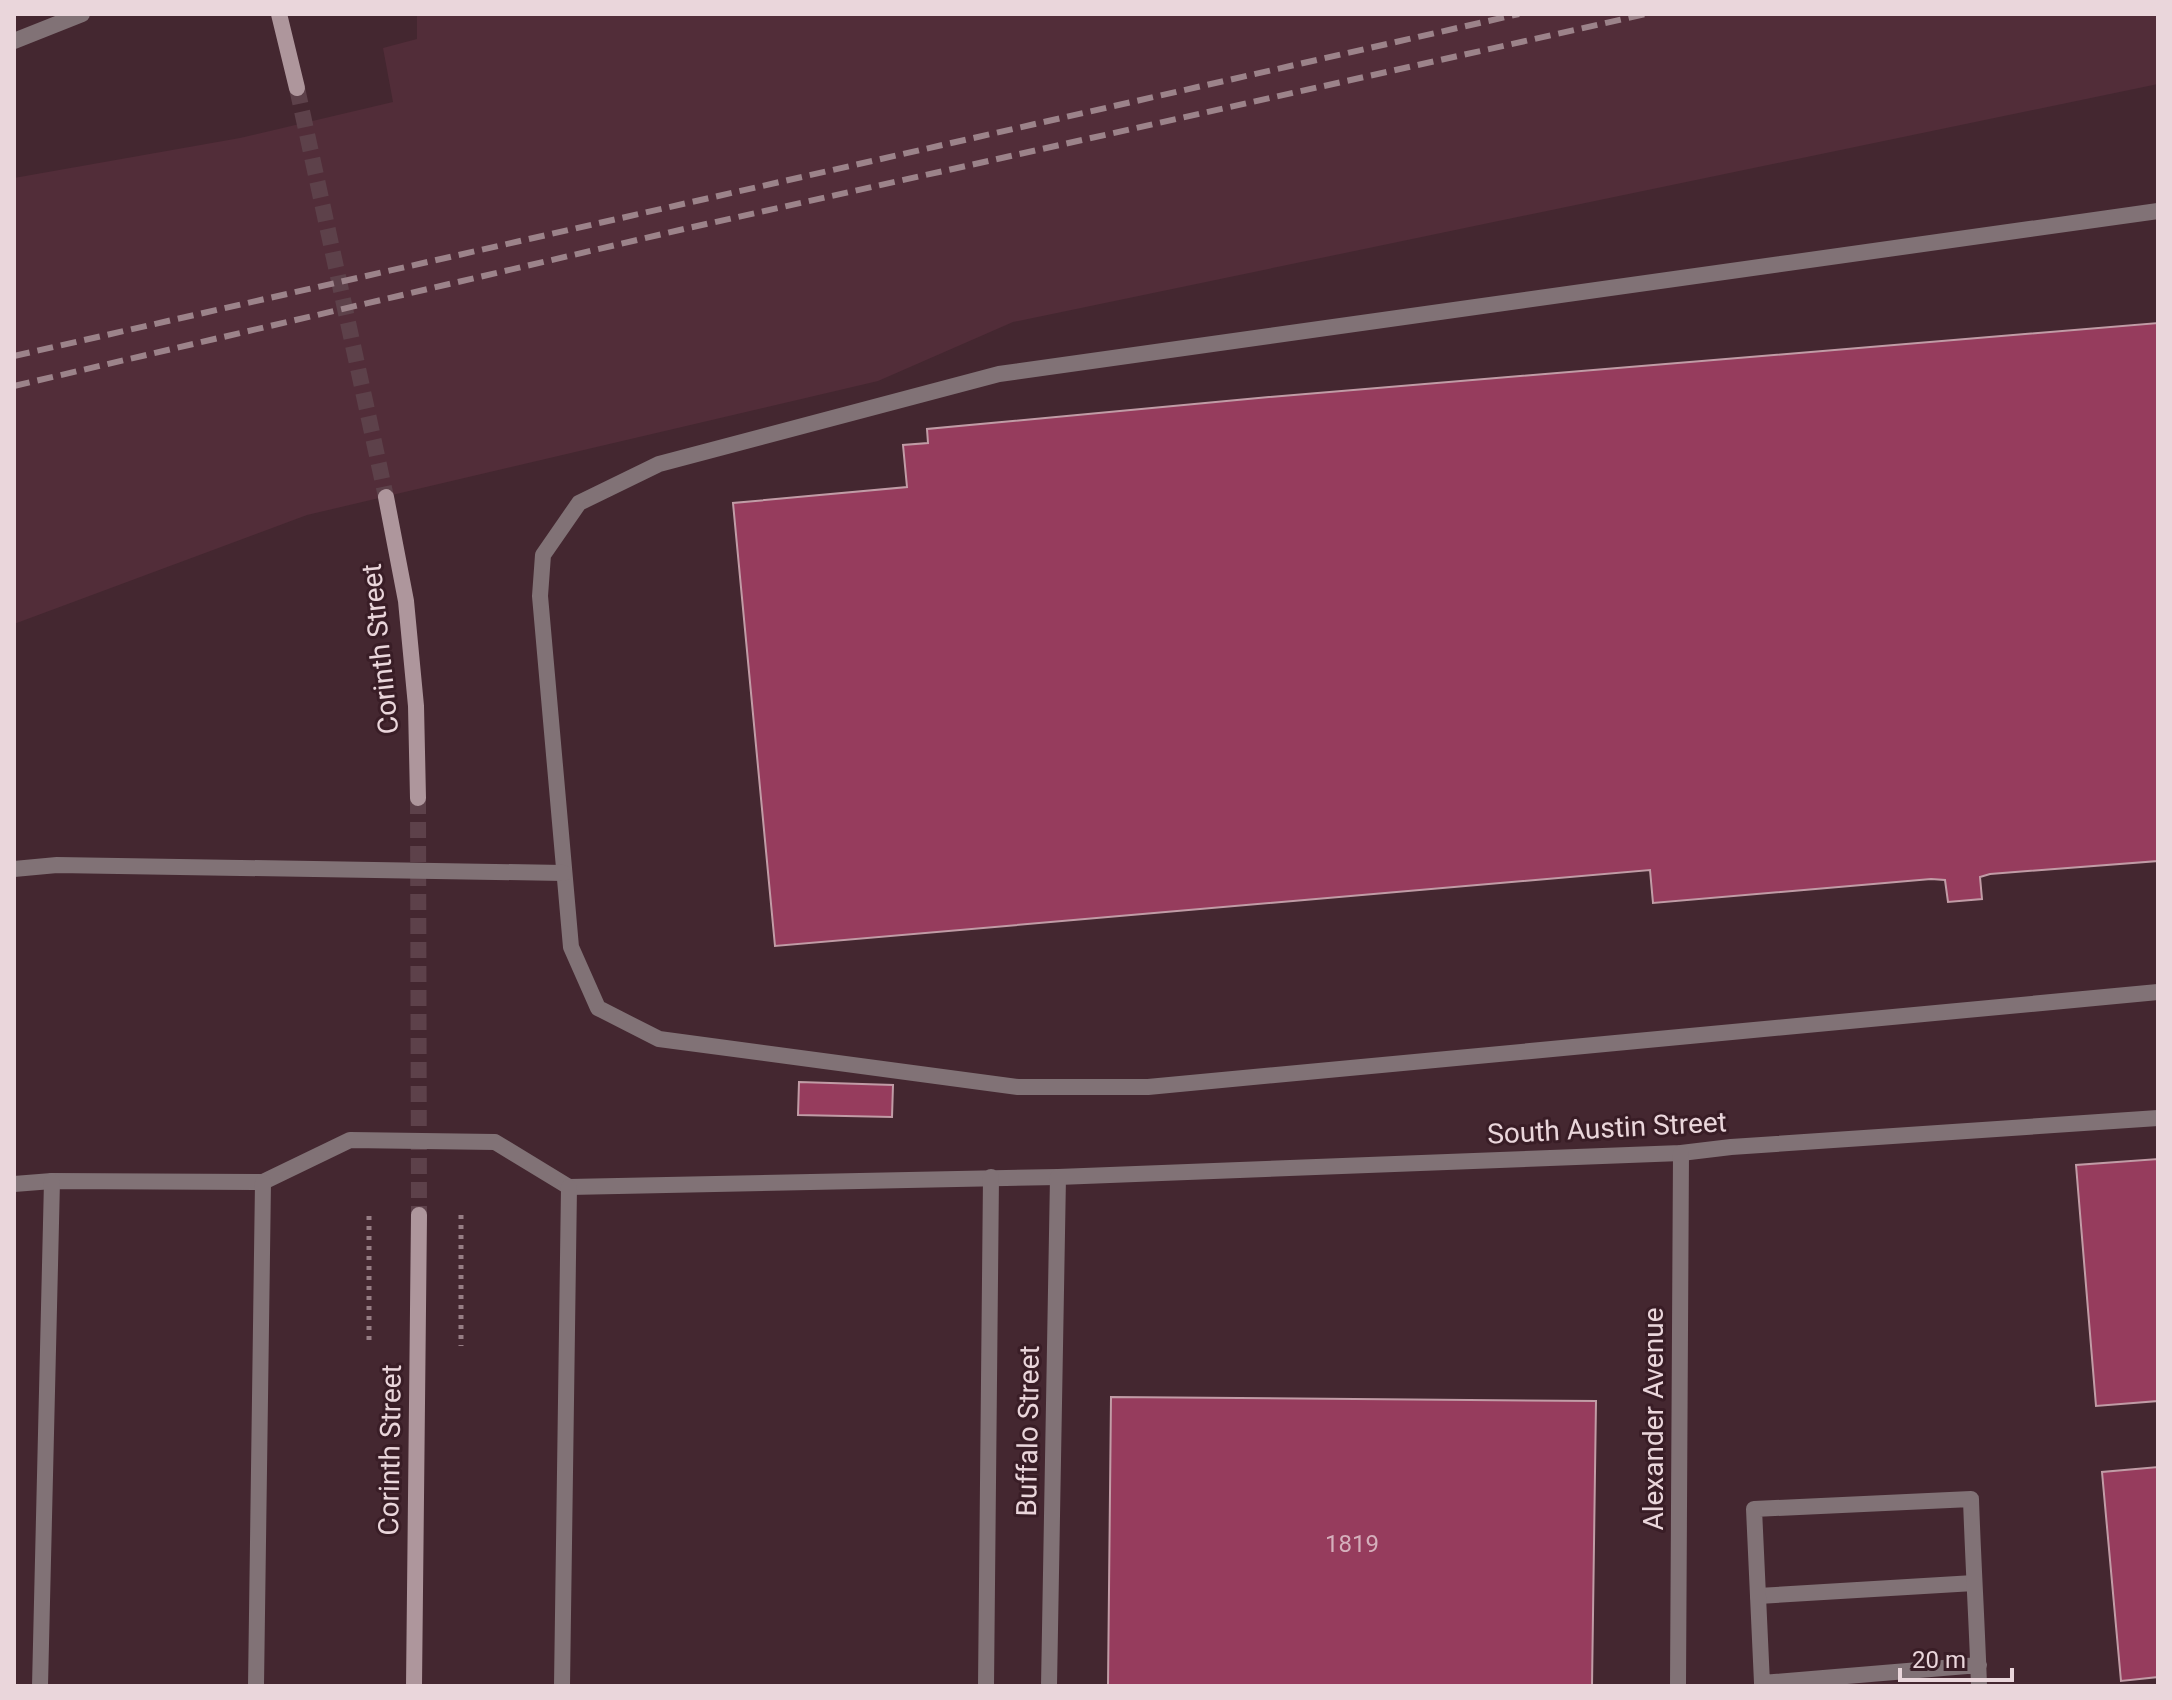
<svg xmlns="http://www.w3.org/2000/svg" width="2172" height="1700" font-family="Roboto,sans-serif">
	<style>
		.built { fill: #522d39 }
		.building { fill: #963c5d; stroke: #c19ca6; stroke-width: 2 }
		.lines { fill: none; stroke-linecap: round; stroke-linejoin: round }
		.secondary-tunnel { stroke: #5d414a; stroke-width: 16; stroke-dasharray: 16 8; stroke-linecap: butt }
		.path { stroke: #977e85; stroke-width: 5; stroke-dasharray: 4 6; stroke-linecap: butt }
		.lane { stroke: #817276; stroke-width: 16 }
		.street { stroke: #817276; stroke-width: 16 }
		.secondary { stroke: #ae969c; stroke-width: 16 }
		.rail { stroke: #9c838a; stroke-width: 6; stroke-dasharray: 16 8; stroke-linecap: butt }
		.labels { text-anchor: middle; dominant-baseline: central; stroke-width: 6; stroke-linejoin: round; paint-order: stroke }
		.number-label { font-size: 24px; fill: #d5b0bc }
		.street-label { font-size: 28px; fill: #ead6db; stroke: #391d26 }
	</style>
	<rect width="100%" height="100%" fill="#442730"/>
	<path class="built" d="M417 14H2158V84L1013 322 878 381 307 515 14 624V178L240 138 393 102 383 48 417 39Z"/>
	<g class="building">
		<path d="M2158 323V861L1990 874 1980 877 1982 899 1948 902 1945 880 1931 879 1653 903 1650 870 775 946 733 503 907 487 903 445 928 443 927 429 1269 397Z"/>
		<path d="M799 1082 893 1085 892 1117 798 1115Z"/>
		<path d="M2158 1159V1401L2096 1406 2076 1165Z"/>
		<path d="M1111 1397 1596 1401 1592 1686H1108Z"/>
		<path d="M2158 1467V1677L2121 1681 2102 1472Z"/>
	</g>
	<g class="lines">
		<g class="secondary-tunnel">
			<path d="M297 88 386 497"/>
			<path d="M418 798 419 1215"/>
		</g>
		<g class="path">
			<path d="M461 1215V1346"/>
			<path d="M369 1216V1343"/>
		</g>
		<g class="lane">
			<path d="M14 41 82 14"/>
			<path d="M2158 211 999 374 659 464 579 503 543 555 540 596 571 947 598 1008 659 1039 1018 1087H1148L2158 992"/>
			<path d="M14 869 57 865 564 873"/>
			<path d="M14 1184 52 1181 263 1182 350 1140 495 1142 569 1187 1058 1177"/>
			<path d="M1758 1596 1974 1583"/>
			<path d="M1979 1665 1762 1683 1754 1509 1971 1499C1973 1561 1977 1624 1979 1686"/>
			<path d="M40 1686 52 1181"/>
			<path d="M256 1686 263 1182"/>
			<path d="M562 1686 569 1187"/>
			<path d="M986 1686 991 1177"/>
		</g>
		<g class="street">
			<path d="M1049 1686 1058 1177 1681 1153 1731 1147 2158 1118"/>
			<path d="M1678 1686 1681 1153"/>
		</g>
		<g class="secondary">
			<path d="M279 14 297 88"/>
			<path d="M386 497 406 601 416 706 418 798"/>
			<path d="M414 1686 419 1215"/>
		</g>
		<g class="rail">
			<path d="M14 356 1519 14"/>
			<path d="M14 386 684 229 1646 14"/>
		</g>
	</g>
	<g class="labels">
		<g class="number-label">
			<text x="1352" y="1544">1819</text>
		</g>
		<g class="street-label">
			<text transform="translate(380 649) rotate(-96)">Corinth Street</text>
			<text transform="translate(1607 1128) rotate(-3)">South Austin Street</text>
			<text transform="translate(1653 1419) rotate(-90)">Alexander Avenue</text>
			<text transform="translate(1028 1431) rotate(-89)">Buffalo Street</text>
			<text transform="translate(390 1450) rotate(-89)">Corinth Street</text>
		</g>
	</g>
	<rect width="2172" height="1700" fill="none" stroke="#ead6db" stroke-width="32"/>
	<path d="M1900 1668v12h112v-12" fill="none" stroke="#ead6db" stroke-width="4"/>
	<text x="1912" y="1668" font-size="24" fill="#ead6db" stroke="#391d26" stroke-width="6" paint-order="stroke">20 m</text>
</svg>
